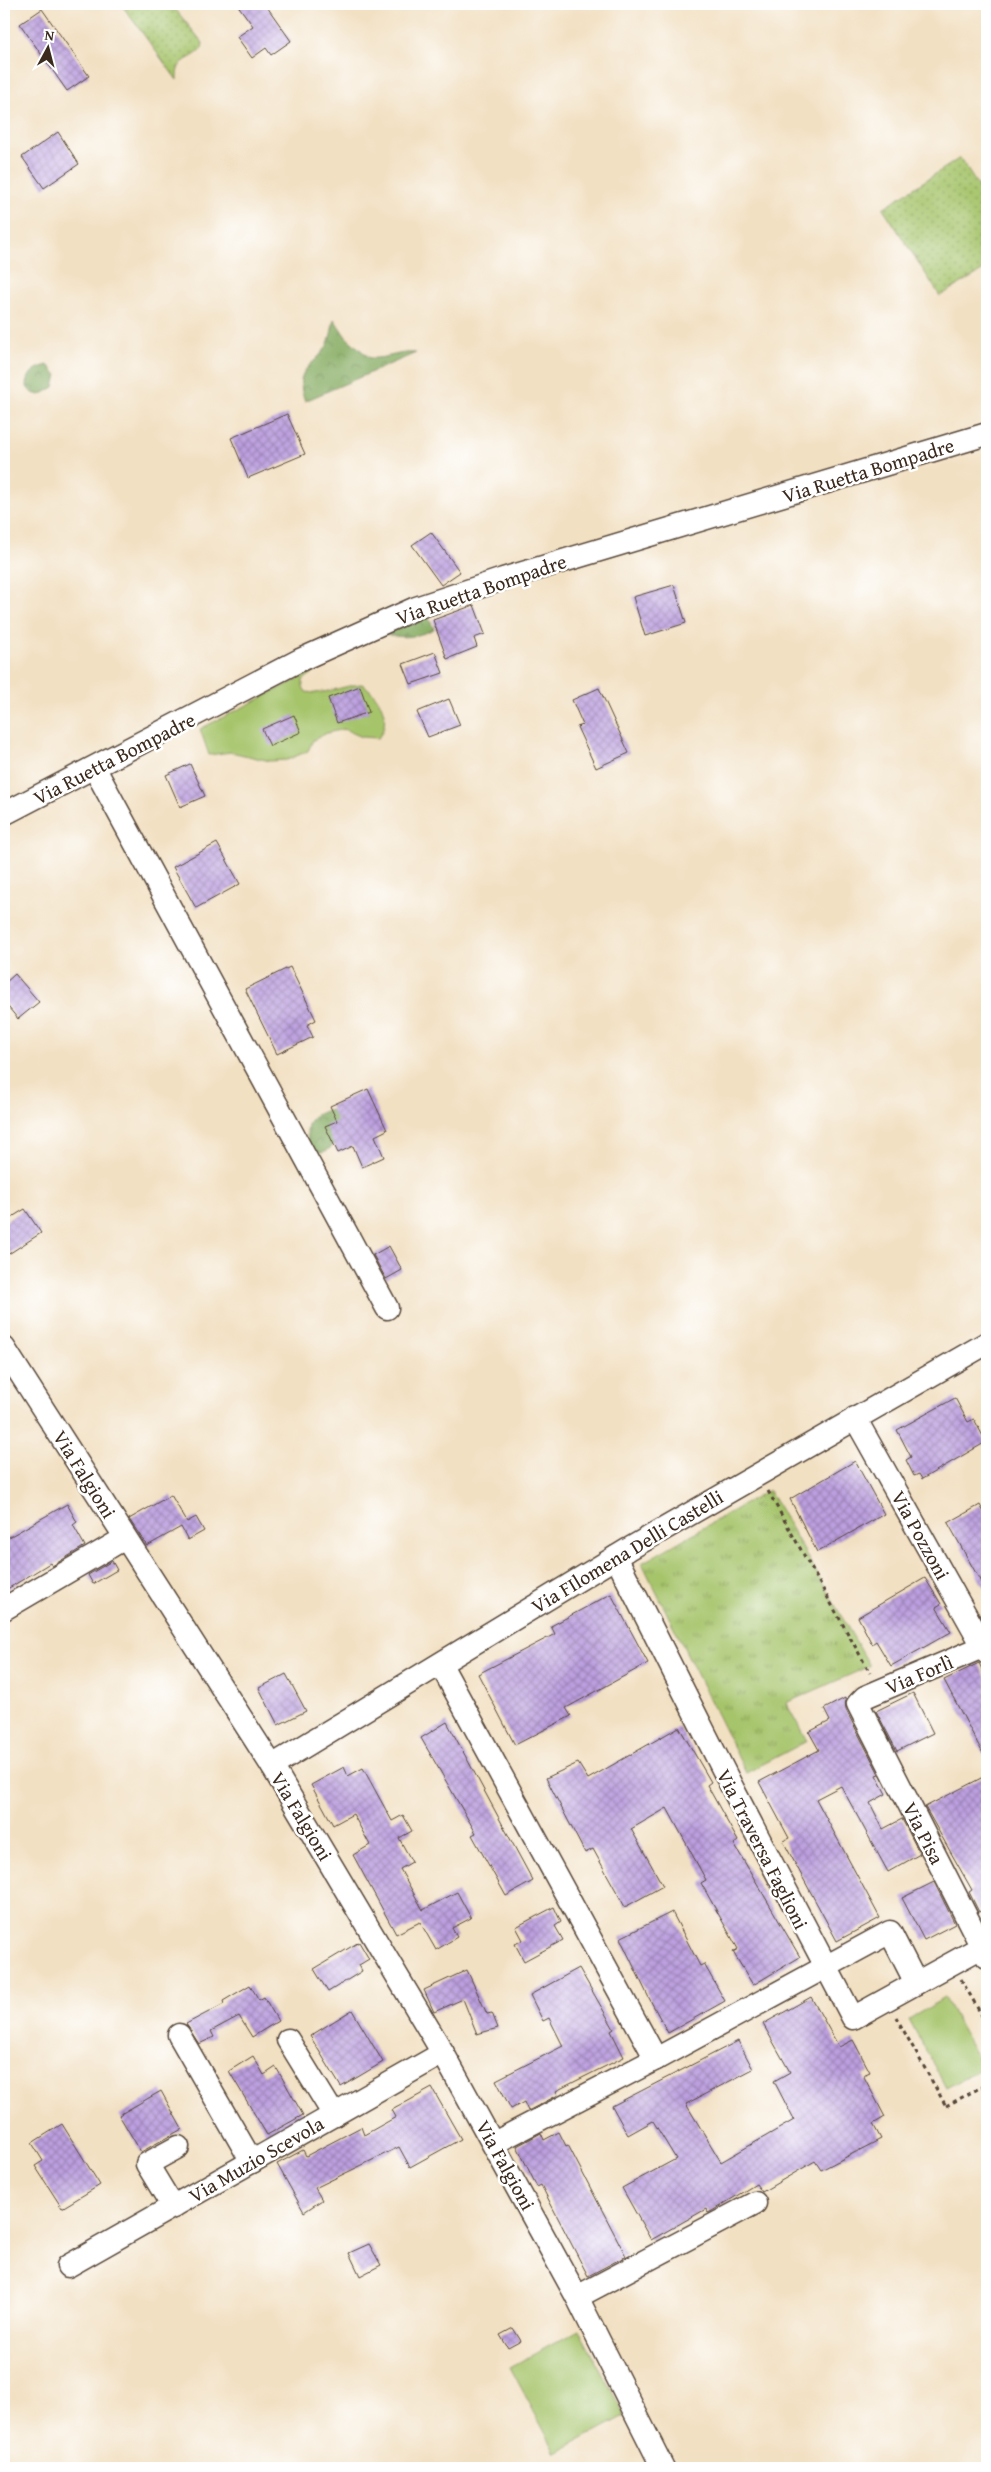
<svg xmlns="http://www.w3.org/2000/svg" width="991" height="2472" font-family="'Gentium Book Plus',serif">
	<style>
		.grass { fill: #a6c46b; stroke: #707744 }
		.forest { fill: url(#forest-crowns); stroke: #606a3e }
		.park { fill: url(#park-tufts); stroke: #707744 }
		.garden { fill: url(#garden-dots); stroke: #707744 }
		.building { fill: url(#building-cross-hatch) }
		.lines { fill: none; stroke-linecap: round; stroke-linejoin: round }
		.minor-casing { stroke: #564537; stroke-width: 25 }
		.path { stroke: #564537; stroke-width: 3; stroke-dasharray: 4 4; stroke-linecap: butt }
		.minor { stroke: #fff; stroke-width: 22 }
		.labels { text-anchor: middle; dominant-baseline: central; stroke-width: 5; stroke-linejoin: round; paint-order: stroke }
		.street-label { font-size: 20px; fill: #3b2a1e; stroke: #fff }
	</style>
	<defs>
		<pattern id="forest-crowns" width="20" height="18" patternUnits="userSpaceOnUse" patternTransform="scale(1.25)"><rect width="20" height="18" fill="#84aa5f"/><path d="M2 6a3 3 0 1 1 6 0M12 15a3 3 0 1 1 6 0" fill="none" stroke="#6d8b4e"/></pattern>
		<pattern id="park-tufts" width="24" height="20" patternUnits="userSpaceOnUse" patternTransform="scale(1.25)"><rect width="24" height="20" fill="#a6c46b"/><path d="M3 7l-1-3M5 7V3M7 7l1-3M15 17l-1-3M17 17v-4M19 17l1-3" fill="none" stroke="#889f57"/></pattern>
		<pattern id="garden-dots" width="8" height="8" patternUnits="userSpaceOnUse" patternTransform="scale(1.25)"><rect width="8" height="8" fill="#a6c46b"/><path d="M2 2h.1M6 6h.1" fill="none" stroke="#889f57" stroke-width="1.8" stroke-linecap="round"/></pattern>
		<pattern id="building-cross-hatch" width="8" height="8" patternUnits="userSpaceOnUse" patternTransform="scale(1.25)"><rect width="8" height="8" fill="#bc9fdf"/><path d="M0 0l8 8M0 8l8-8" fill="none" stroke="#9a82b4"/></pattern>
	</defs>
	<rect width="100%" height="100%" fill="#fff"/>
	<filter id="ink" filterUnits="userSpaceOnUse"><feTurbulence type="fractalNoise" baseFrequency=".02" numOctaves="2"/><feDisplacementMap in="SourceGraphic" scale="10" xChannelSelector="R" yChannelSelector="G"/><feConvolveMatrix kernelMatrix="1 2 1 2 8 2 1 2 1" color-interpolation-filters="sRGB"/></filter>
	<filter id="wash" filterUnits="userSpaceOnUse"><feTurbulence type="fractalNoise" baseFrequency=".0096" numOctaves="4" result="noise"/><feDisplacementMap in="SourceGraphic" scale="20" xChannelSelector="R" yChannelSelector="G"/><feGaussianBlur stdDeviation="1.12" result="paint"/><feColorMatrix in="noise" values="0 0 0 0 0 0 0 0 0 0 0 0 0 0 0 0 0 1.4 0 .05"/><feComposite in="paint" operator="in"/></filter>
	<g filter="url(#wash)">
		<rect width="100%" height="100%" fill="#f2e0c2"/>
		<g class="grass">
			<path d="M320 668 303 680V687L306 692C323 696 344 685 362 684 380 695 393 720 378 738L362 737 344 729 327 733 313 740 308 751 287 760 270 761 231 752 209 755 200 729Z"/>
			<path d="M945 1998 983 2068 946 2088 909 2019Z"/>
			<path d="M579 2330 625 2416 556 2453 510 2367Z"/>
		</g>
		<g class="forest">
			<path d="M334 319 346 337 370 358C388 359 399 351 416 353L305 401C292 368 313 368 327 346 331 338 332 328 334 319Z"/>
			<path d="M48 365 57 375 54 387 40 395 32 393 27 387C27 373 35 368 48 365Z"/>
			<path d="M428 617 434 629C417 637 404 639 385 634Z"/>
			<path d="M327 1110 334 1111 341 1116C339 1125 338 1139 332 1146 314 1166 298 1131 313 1117 317 1114 323 1112 327 1110Z"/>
		</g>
		<path class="park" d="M769 1490 870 1666 786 1703 807 1741 746 1773 642 1563Z"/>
		<g class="garden">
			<path d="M121 4H171L203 43 202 49C189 62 176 58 177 80Z"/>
			<path d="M960 158 987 200V268L940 296 883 208Z"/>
		</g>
		<g id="blocks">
			<g class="building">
				<path d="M237 4H265L291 41 271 55 266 48 252 58 237 37 253 26Z"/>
				<path d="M42 9 89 76 67 91 20 24Z"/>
				<path d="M58 132 79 164 44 188 22 157Z"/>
				<path d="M287 414 305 454 248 478 231 438Z"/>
				<path d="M431 532 460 572 441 585 412 545Z"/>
				<path d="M674 585 686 623 645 636 633 597Z"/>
				<path d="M474 605 485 634 474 638 477 647 447 659 433 620Z"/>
				<path d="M435 652 443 673 411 684 403 664Z"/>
				<path d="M360 686 369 712 337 723 328 698Z"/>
				<path d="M599 688 629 753 596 768 577 727 583 725 572 700Z"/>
				<path d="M449 699 460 725 428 737 417 712Z"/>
				<path d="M294 715 301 732 270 746 262 729Z"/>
				<path d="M190 764 205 796 180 807 166 775Z"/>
				<path d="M217 843 240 884 196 908 173 867Z"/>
				<path d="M290 967 316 1020 307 1025 313 1037 277 1054 245 989Z"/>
				<path d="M15 974 39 1002 18 1019 4 1002V984Z"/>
				<path d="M368 1089 387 1130 375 1136 384 1157 362 1167 353 1146 338 1153 325 1126 337 1121 330 1106Z"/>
				<path d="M25 1209 41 1233 4 1257V1222Z"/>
				<path d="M389 1246 402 1270 386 1279 373 1255Z"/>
				<path d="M955 1398 968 1422 974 1419 986 1442 922 1479 919 1474 914 1476 906 1460 911 1457 897 1430Z"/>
				<path d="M855 1461 884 1514 817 1552 790 1499Z"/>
				<path d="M171 1495 187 1522 196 1517 204 1531 188 1540 181 1527 147 1546 129 1519Z"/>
				<path d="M67 1504 77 1522 73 1525 85 1546 52 1566 50 1563 4 1591V1540Z"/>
				<path d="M980 1505 987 1518V1593L948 1523Z"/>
				<path d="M112 1561 117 1570 93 1584 88 1575Z"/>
				<path d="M925 1578 941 1604 936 1607 951 1632 891 1666 876 1641 872 1644 858 1617Z"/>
				<path d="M611 1594 648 1663 566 1708 571 1716 515 1745 478 1674 555 1634 551 1626Z"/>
				<path d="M979 1663 987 1680V1761L944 1680Z"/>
				<path d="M286 1674 306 1711 278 1725 259 1688Z"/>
				<path d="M913 1693 933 1733 897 1751 876 1711Z"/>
				<path d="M845 1698 846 1710 879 1774 876 1775 886 1794 870 1803 883 1829 902 1819 920 1854 888 1872 841 1786 816 1799 880 1918 837 1941 783 1841 789 1838 759 1782 819 1750 809 1732 830 1721 824 1709Z"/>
				<path d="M447 1722 533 1881 506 1896 472 1835 476 1833 421 1738Z"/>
				<path d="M679 1727 711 1782 707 1785 738 1841 734 1844 800 1957 753 1985 733 1952 738 1949 701 1883 706 1880 667 1808 631 1829 663 1886 625 1907 593 1849 585 1853 546 1778 578 1763 588 1779Z"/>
				<path d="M344 1767 348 1776 363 1768 392 1821 403 1815 412 1831 399 1838 412 1862 400 1869 423 1910 457 1892 471 1918 452 1928 457 1937 436 1950 420 1922 396 1934 353 1855 370 1845 353 1814 333 1825 311 1785Z"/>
				<path d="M987 1775V1918L982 1910 979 1912 969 1892 972 1890 925 1807Z"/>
				<path d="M934 1882 955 1924 924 1940 902 1898Z"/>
				<path d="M554 1907 561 1922 555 1926 563 1940 524 1961 515 1944 523 1940 516 1927Z"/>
				<path d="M672 1912 700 1966 704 1964 725 2001 668 2033 648 1996 620 1938Z"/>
				<path d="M359 1942 369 1959 359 1965 362 1971 328 1992 314 1969Z"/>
				<path d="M579 1968 614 2029 611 2031 624 2057 556 2091 558 2095 528 2111 524 2102 511 2109 496 2080 563 2046 549 2018 543 2021 530 1995Z"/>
				<path d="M467 1970 487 2014 492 2013 498 2028 477 2034 463 1999 434 2012 424 1990Z"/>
				<path d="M250 1985 259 2000 264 1997 278 2021 252 2037 239 2016 211 2031 214 2037 199 2044 186 2024 224 2004 223 2001Z"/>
				<path d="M811 1997 839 2047 853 2040 870 2072 863 2075 885 2117 873 2124 881 2139 821 2170 815 2161 762 2192 756 2184 712 2211 708 2213 706 2209 651 2240 622 2188 676 2159 653 2121 628 2135 612 2106 738 2041 753 2069 686 2104 721 2162 794 2120 774 2081 790 2072 763 2024Z"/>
				<path d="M352 2010 383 2062 341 2087 310 2036Z"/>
				<path d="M253 2056 264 2075 276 2067 303 2115 267 2135 229 2071Z"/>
				<path d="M432 2088 461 2139 410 2167 399 2147 315 2188 322 2200 304 2212 277 2164 303 2150 306 2156 361 2127 364 2135 396 2117 392 2110Z"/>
				<path d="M161 2091 182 2129 141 2152 119 2115Z"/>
				<path d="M62 2124 100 2185 62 2208 35 2166 43 2161 32 2143Z"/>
				<path d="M559 2132 566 2146 568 2145 626 2256 588 2276 541 2185 537 2187 517 2146 541 2133 544 2140Z"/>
				<path d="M369 2244 381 2265 360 2276 349 2253Z"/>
				<path d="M513 2328 521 2341 508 2348 500 2335Z"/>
			</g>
		</g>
	</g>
	<g filter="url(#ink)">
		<use href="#blocks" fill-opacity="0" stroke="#564537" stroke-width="1"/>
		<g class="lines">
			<defs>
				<g id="minor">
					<path d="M95 769 387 1308"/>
					<path d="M4 814 300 660 416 608 503 579 987 434"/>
					<path d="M4 1348 272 1766 443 2053 577 2297 663 2468"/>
					<path d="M855 1418 987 1653"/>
					<path d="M616 1557 735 1793 853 2018 987 1944"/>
					<path d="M4 1609 125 1538"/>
					<path d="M987 1645 865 1697 858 1704 987 1957"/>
					<path d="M441 1665 656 2059"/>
					<path d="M272 1766 629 1549 987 1343"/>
					<path d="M179 2035 252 2162"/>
					<path d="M288 2040 334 2115"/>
					<path d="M494 2143 656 2059 890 1932 916 1983"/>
					<path d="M173 2207 147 2164 178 2147"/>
					<path d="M68 2266 443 2053"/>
					<path d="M577 2297 755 2203"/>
				</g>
			</defs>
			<use href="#minor" class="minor-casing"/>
			<g class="path">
				<path d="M768 1491 870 1673"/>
				<path d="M961 1979 985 2021 987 2019"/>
				<path d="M896 2017 946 2106"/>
				<path d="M985 2021 987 2025"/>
				<path d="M946 2106 987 2084"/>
			</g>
			<use href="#minor" class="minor"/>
		</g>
	</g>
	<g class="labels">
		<g class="street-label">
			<text transform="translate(868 470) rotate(-17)">Via Ruetta Bompadre</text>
			<text transform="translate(481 589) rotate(-19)">Via Ruetta Bompadre</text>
			<text transform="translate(114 758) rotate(-27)">Via Ruetta Bompadre</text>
			<text transform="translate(85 1474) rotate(58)">Via Falgioni</text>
			<text transform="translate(921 1535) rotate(61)">Via Pozzoni</text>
			<text transform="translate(627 1551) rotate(-31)">Via FIlomena Delli Castelli</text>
			<text transform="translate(919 1674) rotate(-23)">Via Forlì</text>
			<text transform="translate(302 1816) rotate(59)">Via Falgioni</text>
			<text transform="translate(924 1833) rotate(63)">Via Pisa</text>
			<text transform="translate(763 1849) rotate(63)">Via Traversa Faglioni</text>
			<text transform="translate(256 2159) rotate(-30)">Via Muzio Scevola</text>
			<text transform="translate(506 2165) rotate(61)">Via Falgioni</text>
		</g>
	</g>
	<rect width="991" height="2472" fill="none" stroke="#fff" stroke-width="20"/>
	<g transform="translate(48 48) rotate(7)" stroke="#ffffff" stroke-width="4" paint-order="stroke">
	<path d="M0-4L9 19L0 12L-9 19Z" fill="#3b2a1e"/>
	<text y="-8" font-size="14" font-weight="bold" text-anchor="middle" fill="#3b2a1e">N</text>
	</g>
</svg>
